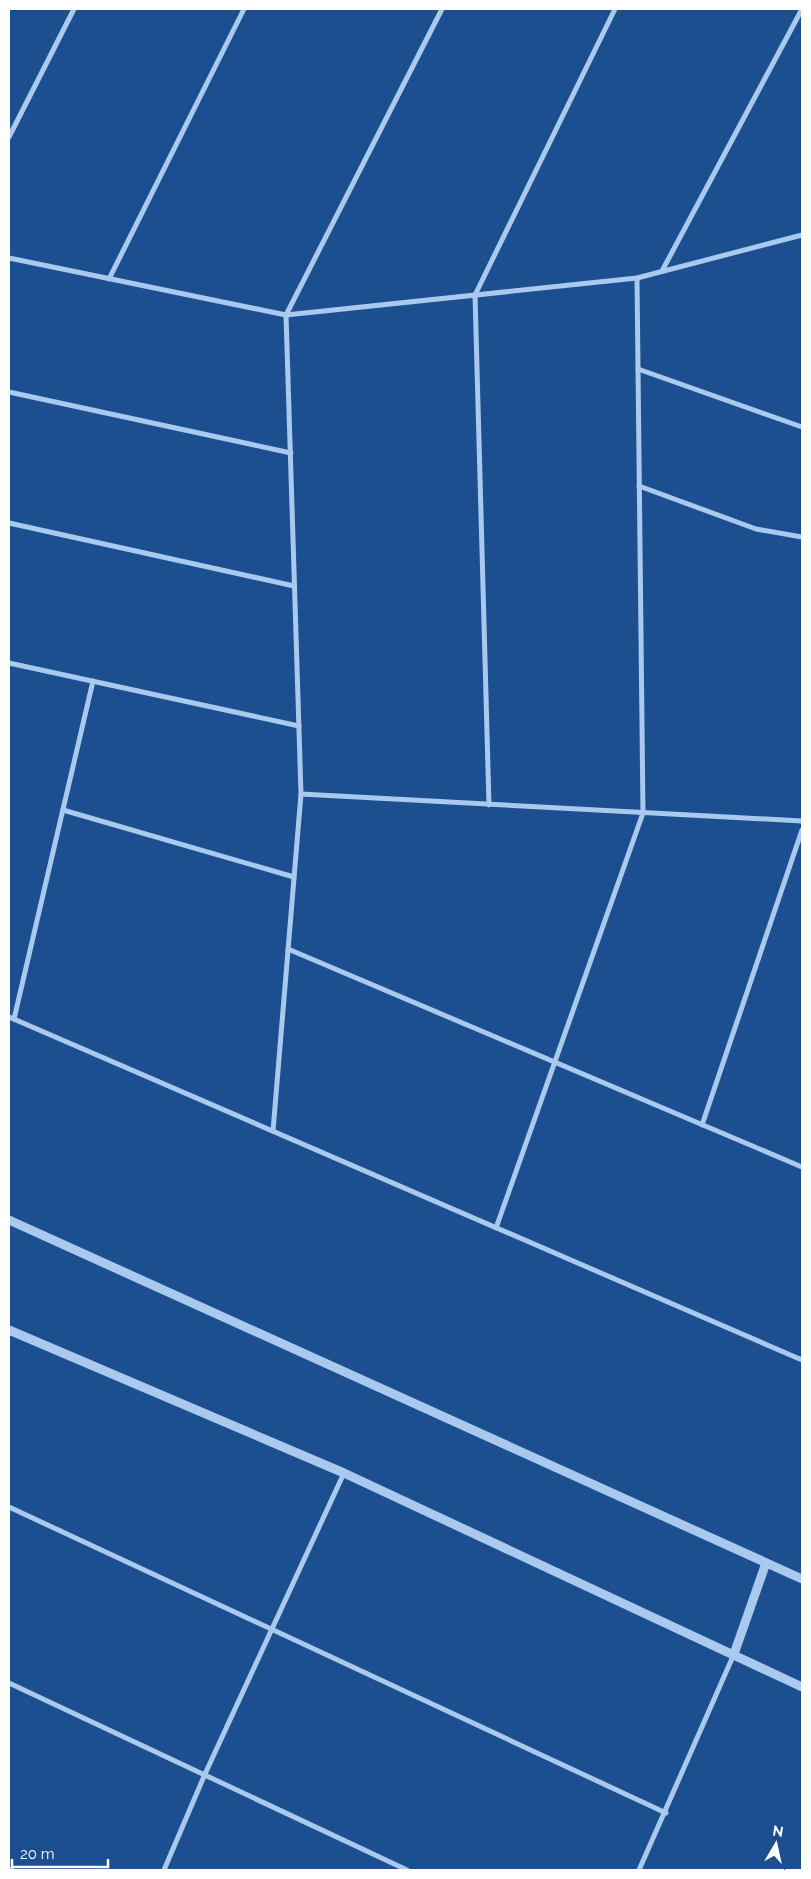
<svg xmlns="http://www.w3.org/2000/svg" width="811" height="1879" font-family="Raleway,sans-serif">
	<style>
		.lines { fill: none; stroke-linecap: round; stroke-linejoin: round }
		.minor { stroke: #a9c9ee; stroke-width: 5 }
		.tertiary { stroke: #a9c9ee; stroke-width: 9 }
	</style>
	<rect width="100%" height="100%" fill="#1b4f8f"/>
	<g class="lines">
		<g class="minor">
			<path d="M9 137 74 9"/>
			<path d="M9 258 286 315 637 278 802 235"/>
			<path d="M662 271 802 9"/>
			<path d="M109 279 244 9"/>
			<path d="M638 369 802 427"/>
			<path d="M9 392 291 453"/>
			<path d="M639 486 756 529 802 537"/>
			<path d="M9 523 294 586"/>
			<path d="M9 663 299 726"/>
			<path d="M301 794 802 821"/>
			<path d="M489 805 475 295 615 9"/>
			<path d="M63 810 294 877"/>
			<path d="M288 949 802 1167"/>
			<path d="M9 1017 802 1360"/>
			<path d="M14 1019 93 681"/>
			<path d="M702 1125 802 830"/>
			<path d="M273 1131 301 794 286 315 442 9"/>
			<path d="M496 1228 643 813 637 278"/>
			<path d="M9 1507 666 1813"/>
			<path d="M9 1683 407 1870"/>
			<path d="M9 1869 12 1870"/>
			<path d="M164 1870 205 1774 344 1473"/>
			<path d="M639 1870 734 1654"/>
		</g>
		<g class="tertiary">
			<path d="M9 1220 802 1579"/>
			<path d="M9 1330 344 1473 802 1687"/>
			<path d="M734 1654 766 1563"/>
		</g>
	</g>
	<rect width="811" height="1879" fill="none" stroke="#ffffff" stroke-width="20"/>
	<g transform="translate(776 1844) rotate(9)" stroke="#1b4f8f" stroke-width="4" paint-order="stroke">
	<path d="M0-4L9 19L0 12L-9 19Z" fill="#ffffff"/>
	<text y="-8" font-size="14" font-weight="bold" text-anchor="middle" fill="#ffffff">N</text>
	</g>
	<path d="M12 1859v8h96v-8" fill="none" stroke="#ffffff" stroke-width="2.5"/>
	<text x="20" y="1859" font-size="15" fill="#ffffff" stroke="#1b4f8f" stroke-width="4" paint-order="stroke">20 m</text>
</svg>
